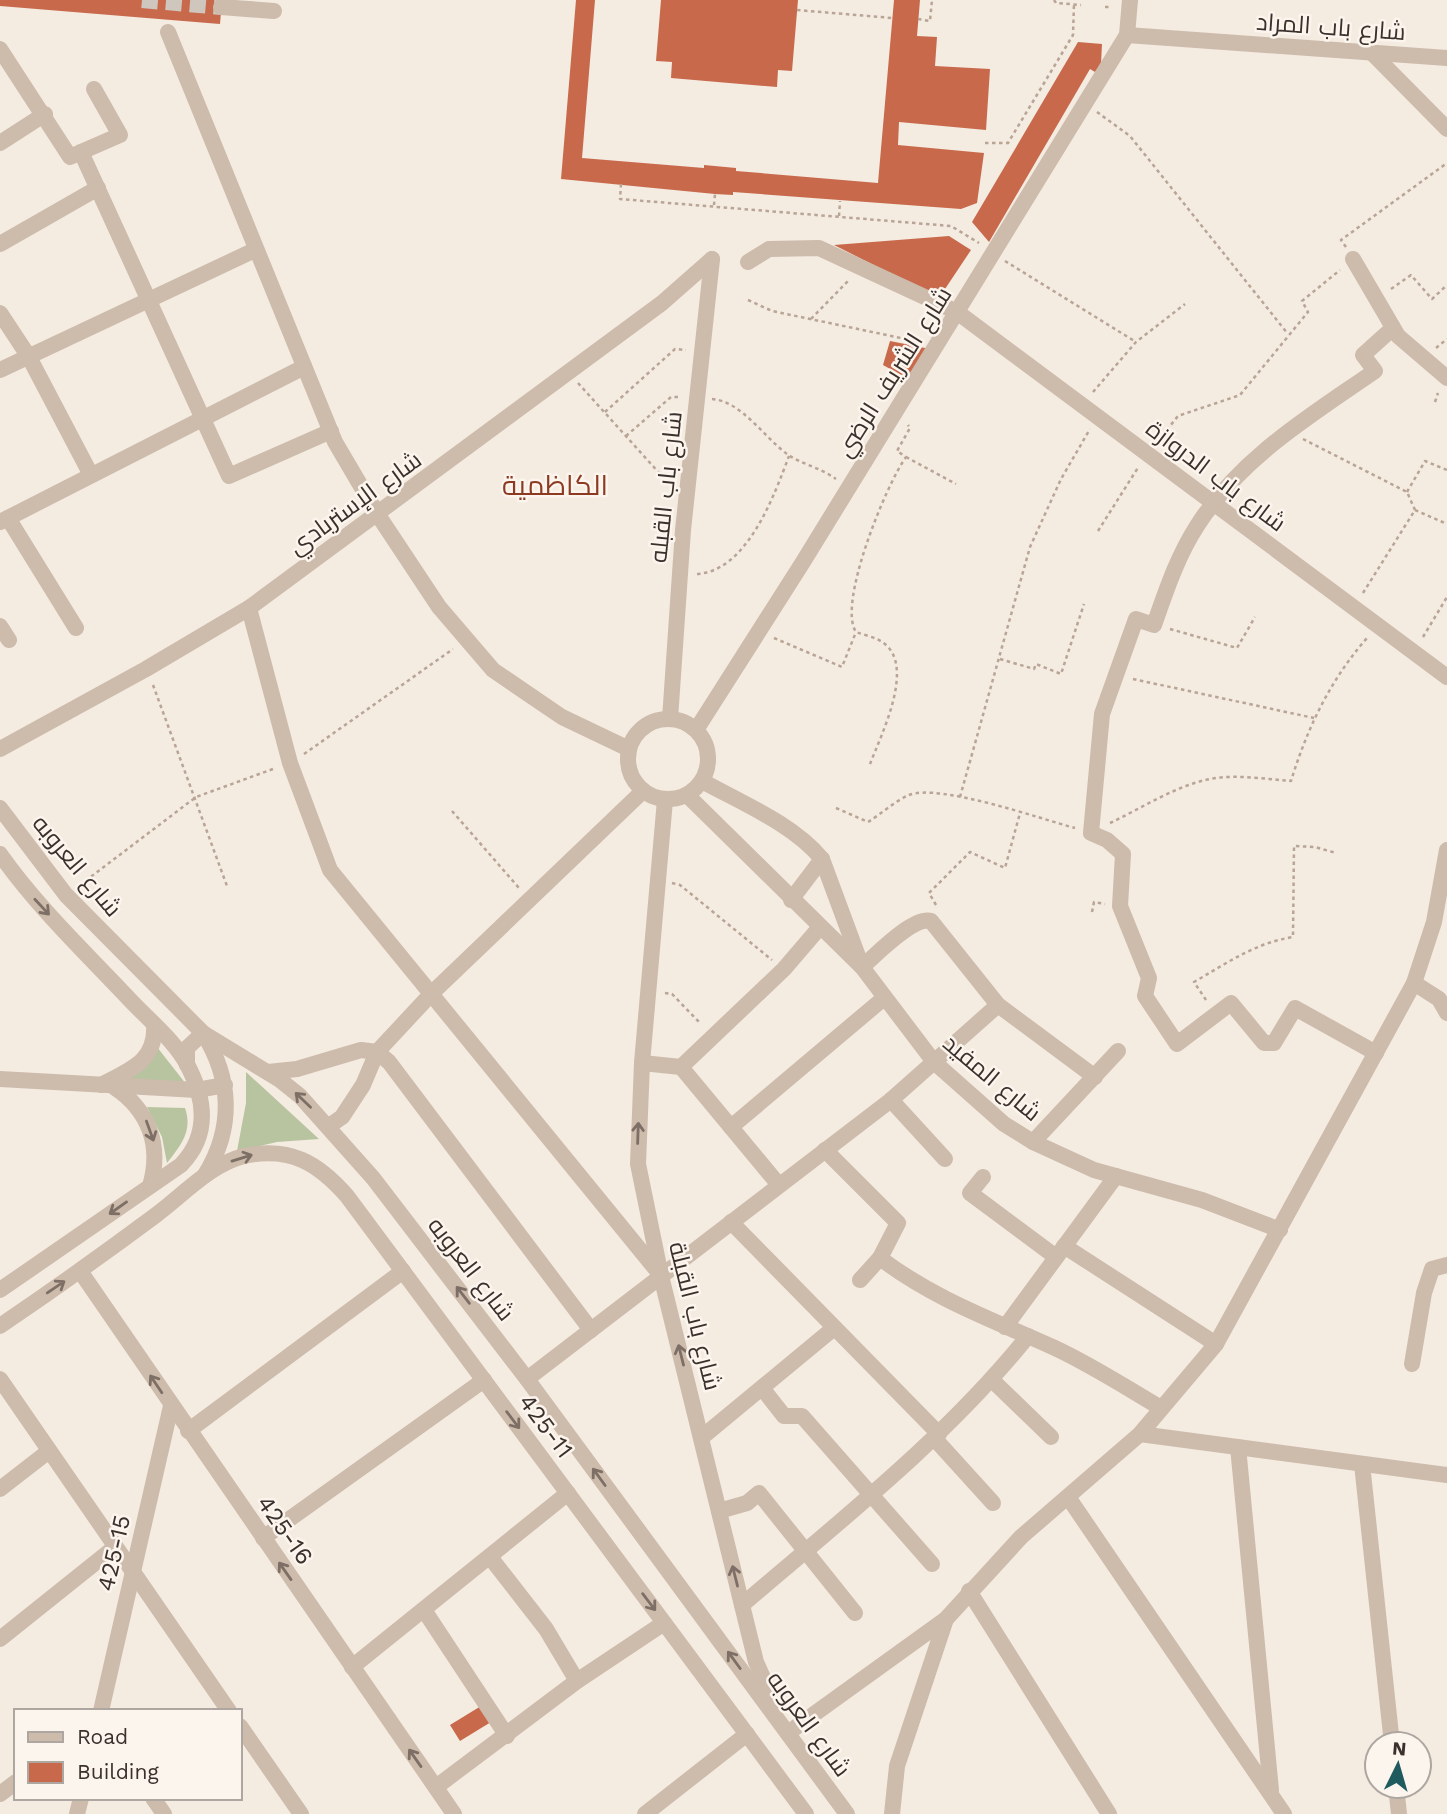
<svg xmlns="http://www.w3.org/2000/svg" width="1447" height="1814" font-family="'Work Sans',Cairo,sans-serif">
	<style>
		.green { fill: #b8c4a0 }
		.building { fill: #c8694b }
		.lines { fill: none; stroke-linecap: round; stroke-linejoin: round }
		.minor-tunnel { stroke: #cfc6bd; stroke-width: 16; stroke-dasharray: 16 8; stroke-linecap: butt }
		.path { stroke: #b9a596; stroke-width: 2.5; stroke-dasharray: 3.5 3.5; stroke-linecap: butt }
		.minor { stroke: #cdbbac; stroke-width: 16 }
		.oneway { stroke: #7d6f65 }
		.labels { text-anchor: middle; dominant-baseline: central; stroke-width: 5; stroke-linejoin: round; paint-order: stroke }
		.street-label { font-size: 24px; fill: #3b302b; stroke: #fbf5ee }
		.quarter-label { font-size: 28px; fill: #8c3b22; stroke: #fbf5ee }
	</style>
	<rect width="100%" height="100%" fill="#f4ebe1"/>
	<g class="green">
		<path d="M157 1047 186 1084 120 1080Z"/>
		<path d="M246 1072 319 1139 277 1142 237 1151 246 1103Z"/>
		<path d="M147 1107 185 1108C193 1131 181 1145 167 1163L162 1137Z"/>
	</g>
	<g class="building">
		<path d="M0 0H222L220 24 0 6Z"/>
		<path d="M576 0H595L582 158 704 168V165L736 168V171L878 183 894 0H920L917 36 937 37 935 66 990 69 986 130 899 122 898 145 984 153 977 203 961 209 733 192V195L715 194 561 179Z"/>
		<path d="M661 0H798L792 71 778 70 777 87 671 78 672 62 656 61Z"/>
		<path d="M1078 42 1102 44 1101 64 1095 72 1090 69 989 242 972 222Z"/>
		<path d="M949 236 971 250 939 298 834 245Z"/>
		<path d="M890 341 930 349 910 380 883 365Z"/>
		<path d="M481 1706 491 1722 460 1741 450 1725Z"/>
	</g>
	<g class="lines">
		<path class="minor-tunnel" d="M142 0 221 7"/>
		<g class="path">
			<path d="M1054 0 1056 3 1081 5"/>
			<path d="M1105 7H1112"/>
			<path d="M797 10 892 18"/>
			<path d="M918 19 930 21 932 0"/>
			<path d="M1097 112 1130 136 1288 334"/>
			<path d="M985 143H1008L1073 35 1074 4"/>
			<path d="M621 184 620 199 951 226 979 243"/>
			<path d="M714 205 715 194"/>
			<path d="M839 216 840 201"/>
			<path d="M1346 247 1341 240 1447 163"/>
			<path d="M1005 261 1136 342"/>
			<path d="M1391 289 1411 275 1432 299 1447 285"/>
			<path d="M748 300 772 311 920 342"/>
			<path d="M811 319 850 279"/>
			<path d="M1436 348 1447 339"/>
			<path d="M578 383 670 485"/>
			<path d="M1093 392 1136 342 1185 304"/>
			<path d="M712 399C741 401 764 437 787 454 801 464 821 468 836 479"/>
			<path d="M1435 402 1438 393"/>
			<path d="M605 412 675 349 686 350"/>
			<path d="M626 436 671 397H681"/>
			<path d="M1303 439 1407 492 1415 510"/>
			<path d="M1158 441 1178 416 1240 395 1308 312 1302 301 1340 270"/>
			<path d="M906 457 956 484"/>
			<path d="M1407 492 1425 461 1447 470"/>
			<path d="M1098 531 1139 466"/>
			<path d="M697 574C747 571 774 496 789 456"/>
			<path d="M1363 593 1415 510 1447 524"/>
			<path d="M1170 629 1237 648 1255 617"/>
			<path d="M1423 637 1447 597"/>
			<path d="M774 638 842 667 856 632"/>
			<path d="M1000 659 1034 669 1036 664 1061 674 1084 604"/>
			<path d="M1133 679 1314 718"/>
			<path d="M153 685 227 886"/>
			<path d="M304 754 453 649"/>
			<path d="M870 764C881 735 917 664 882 642 875 637 864 635 856 632 837 604 886 485 906 457L897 451 910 428 908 425"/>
			<path d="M960 797 1030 547 1061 479 1090 429"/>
			<path d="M836 808 868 822C881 814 895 801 909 795 939 783 1041 819 1075 828"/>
			<path d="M452 811 519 888"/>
			<path d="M1110 823C1142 808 1175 786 1210 779 1236 774 1265 779 1291 781 1307 729 1330 680 1367 638"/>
			<path d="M672 883 680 885 772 960"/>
			<path d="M80 885 196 797 273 769"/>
			<path d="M936 905 929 893 970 852 1005 868 1020 813"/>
			<path d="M1092 912 1094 902 1105 904"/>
			<path d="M665 993 672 994 701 1024"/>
			<path d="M1206 1000 1194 982C1227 963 1255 943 1293 937L1294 846 1315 847 1336 853"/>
		</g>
		<g class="minor">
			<path d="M221 7 274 11"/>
			<path d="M168 32 335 442 378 515 439 607 493 670 562 717 629 749"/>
			<path d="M1127 35 1447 58"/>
			<path d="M0 49 70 157 81 152 229 476 331 431"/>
			<path d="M1372 53 1447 129"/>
			<path d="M0 143 45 114"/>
			<path d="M81 152 120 135 94 89"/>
			<path d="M0 244 98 188"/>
			<path d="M1353 259 1398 336 1447 378"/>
			<path d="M748 262 769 249 819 248 957 312 1447 677"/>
			<path d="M0 313 29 357 91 475"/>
			<path d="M0 370 255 250"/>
			<path d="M8 518 76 628"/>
			<path d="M0 522 304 367"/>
			<path d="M249 608 290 763 330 870 659 1273"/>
			<path d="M0 626 9 640"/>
			<circle cx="668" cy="759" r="40"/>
			<path d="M670 719 683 530 712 259"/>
			<path d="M696 730 803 562 1127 35 1130 0"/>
			<path d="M0 749 146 669 249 608 662 303 712 259"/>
			<path d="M702 781C742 803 793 824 822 859L862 967C876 955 913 916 931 921L998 1005 1095 1077"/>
			<path d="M687 795 862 967 934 1062 1004 1124 1033 1142 1094 1170 1202 1200 1280 1230"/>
			<path d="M665 800 642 1063 638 1164 661 1276 756 1662 774 1702"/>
			<path d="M0 808 66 895 203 1033 280 1080 300 1096 373 1178 527 1379 847 1814"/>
			<path d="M0 854C38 908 87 954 132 1002 151 1022 175 1041 188 1066 206 1101 209 1136 181 1165L0 1290"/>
			<path d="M791 900 822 859"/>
			<path d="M1414 983 1439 999 1447 1013"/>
			<path d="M1376 1053 1295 1008 1274 1043H1264L1231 1003 1177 1044 1145 996 1149 978 1120 906 1123 854 1107 840 1091 833 1102 714 1136 619 1154 625C1166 591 1177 557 1197 526 1240 458 1310 416 1375 371L1363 355 1393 328"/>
			<path d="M642 1063 681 1067 779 1185"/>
			<path d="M187 1065V1048L203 1033C232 1079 234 1128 205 1175"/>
			<path d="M681 1067 784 969 820 927"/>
			<path d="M268 1072 297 1069 361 1050 377 1052 389 1062 591 1330"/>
			<path d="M0 1079 197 1090 225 1085"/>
			<path d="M101 1085C130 1070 157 1061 154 1024"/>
			<path d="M114 1087C149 1110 162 1146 150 1186"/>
			<path d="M891 1100 945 1159"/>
			<path d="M329 1126 342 1117 363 1085 377 1052 432 993 643 791"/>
			<path d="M731 1127 884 998"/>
			<path d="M1033 1142 1118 1051"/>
			<path d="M825 1150 898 1223 880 1258"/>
			<path d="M983 1177 970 1193 1056 1257"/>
			<path d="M731 1222 939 1434"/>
			<path d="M1064 1246 1216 1344"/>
			<path d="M80 1271 454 1814"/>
			<path d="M860 1280 880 1258C935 1300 996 1321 1057 1349 1093 1366 1127 1388 1161 1408"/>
			<path d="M0 1326C53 1290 105 1253 156 1215 183 1195 211 1164 244 1156 290 1146 318 1163 347 1196L806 1814"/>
			<path d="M1005 1327 1116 1176"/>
			<path d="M1412 1364 1424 1293 1432 1269 1447 1265"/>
			<path d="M0 1379 229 1711"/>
			<path d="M527 1379 891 1100 998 1005"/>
			<path d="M992 1380 1051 1437"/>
			<path d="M762 1388 784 1416H802L932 1564"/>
			<path d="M188 1431 403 1271"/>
			<path d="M1140 1434 1447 1475"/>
			<path d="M701 1438 834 1328"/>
			<path d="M934 1438 993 1503"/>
			<path d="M1238 1447 1271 1790"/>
			<path d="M1362 1464 1392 1744"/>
			<path d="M0 1489 49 1451"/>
			<path d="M1068 1497 1284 1814"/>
			<path d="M719 1511 747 1503 759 1493 855 1613"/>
			<path d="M263 1538 484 1380"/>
			<path d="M490 1557 546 1629 577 1681"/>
			<path d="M969 1591 1109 1814"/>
			<path d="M742 1605C841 1520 946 1438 1028 1336"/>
			<path d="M424 1610 507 1736"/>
			<path d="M0 1639 115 1547"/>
			<path d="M352 1667 568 1493"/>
			<path d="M101 1711 171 1406"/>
			<path d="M240 1726 301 1814"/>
			<path d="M792 1730 946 1619 1021 1537 1140 1434 1216 1344 1414 983 1434 922 1447 850"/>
			<path d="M1396 1786 1399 1814"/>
			<path d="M436 1787 577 1681 664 1623"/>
			<path d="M0 1794 16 1782"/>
			<path d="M153 1798 164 1814"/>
			<path d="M77 1814 81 1798"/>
			<path d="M645 1814 747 1734"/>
			<path d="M892 1814 897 1766 946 1619"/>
		</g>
	</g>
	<defs><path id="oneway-shaft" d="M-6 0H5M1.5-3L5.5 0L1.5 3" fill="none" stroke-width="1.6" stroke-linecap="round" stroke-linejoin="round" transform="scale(1.75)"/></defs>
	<g class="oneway">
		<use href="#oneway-shaft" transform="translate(42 907) rotate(47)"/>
		<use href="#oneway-shaft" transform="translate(303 1100) rotate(-136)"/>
		<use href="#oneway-shaft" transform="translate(150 1131) rotate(70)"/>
		<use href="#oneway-shaft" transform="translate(638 1133) rotate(-88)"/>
		<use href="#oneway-shaft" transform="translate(242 1158) rotate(-17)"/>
		<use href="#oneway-shaft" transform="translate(118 1208) rotate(145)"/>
		<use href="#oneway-shaft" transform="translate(56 1287) rotate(-34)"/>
		<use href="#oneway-shaft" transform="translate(463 1295) rotate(-128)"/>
		<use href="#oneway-shaft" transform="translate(681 1355) rotate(-104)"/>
		<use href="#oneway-shaft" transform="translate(156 1384) rotate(-124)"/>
		<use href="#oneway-shaft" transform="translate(513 1420) rotate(53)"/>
		<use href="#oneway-shaft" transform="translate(599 1477) rotate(-126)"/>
		<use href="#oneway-shaft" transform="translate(285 1571) rotate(-125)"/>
		<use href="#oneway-shaft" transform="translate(735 1576) rotate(-104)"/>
		<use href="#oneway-shaft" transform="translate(649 1602) rotate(53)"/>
		<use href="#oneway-shaft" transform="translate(734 1660) rotate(-126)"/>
		<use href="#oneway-shaft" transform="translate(415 1758) rotate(-125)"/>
	</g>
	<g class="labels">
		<g class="street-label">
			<text transform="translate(1331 27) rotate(4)">شارع باب المراد</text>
			<text transform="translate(894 372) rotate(-58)">شارع الشريف الرضي</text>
			<text transform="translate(1216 476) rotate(37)">شارع باب الدروازة</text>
			<text transform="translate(666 487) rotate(-84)">شارع باب القبله</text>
			<text transform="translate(355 503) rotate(-36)">شارع الإستربادي</text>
			<text transform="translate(77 866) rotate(50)">شارع العروبه</text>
			<text transform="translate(992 1078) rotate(40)">شارع المفيد</text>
			<text transform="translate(471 1269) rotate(52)">شارع العروبه</text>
			<text transform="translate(695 1316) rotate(76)">شارع باب القبلة</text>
			<text transform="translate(546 1426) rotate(53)">425-11</text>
			<text transform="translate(285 1530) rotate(55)">425-16</text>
			<text transform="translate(114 1553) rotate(-77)">425-15</text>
			<text transform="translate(809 1724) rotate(54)">شارع العروبه</text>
		</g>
		<g class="quarter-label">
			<text x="555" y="485">الكاظمية</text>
		</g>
	</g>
	<rect x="14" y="1709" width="228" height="91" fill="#fbf5ee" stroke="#aea6a0" stroke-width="2"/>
	<rect x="28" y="1732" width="35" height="10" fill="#cdbbac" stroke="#aea6a0" stroke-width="2"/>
	<text x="77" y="1744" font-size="21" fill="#3b302b">Road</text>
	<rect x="28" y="1762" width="35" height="21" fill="#c8694b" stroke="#aea6a0" stroke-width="2"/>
	<text x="77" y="1779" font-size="21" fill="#3b302b">Building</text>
	<g transform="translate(1398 1765) rotate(5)"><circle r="33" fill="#fbf5ee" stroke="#aea6a0" stroke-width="2"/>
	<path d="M0-5L12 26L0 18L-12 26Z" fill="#1f5a5e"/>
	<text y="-10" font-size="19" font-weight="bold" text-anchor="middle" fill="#3b302b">N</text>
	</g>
</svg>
